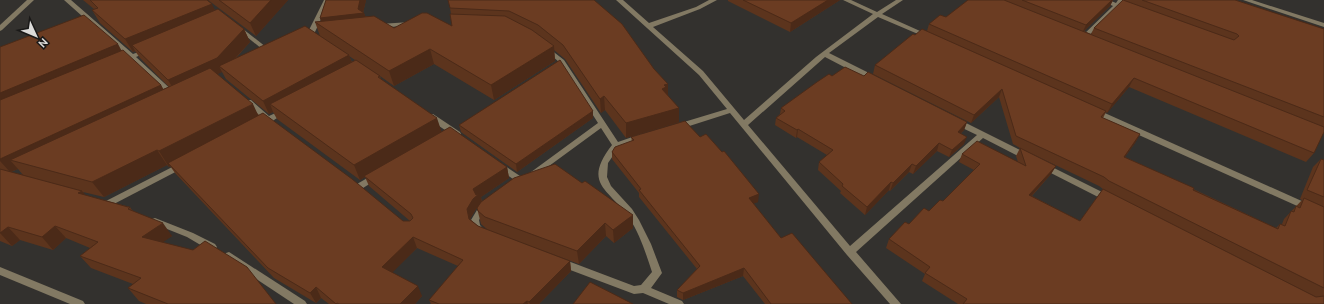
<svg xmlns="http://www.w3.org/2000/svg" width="1324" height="304" font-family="Ubuntu,sans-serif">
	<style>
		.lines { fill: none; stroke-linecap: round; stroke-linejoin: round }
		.street { fill: #827963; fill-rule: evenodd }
		.wall { fill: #5c341d; fill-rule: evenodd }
		.shaded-wall { fill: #4b2a18 }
		.building { fill: #6b3c22; stroke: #4b2a18 }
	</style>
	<rect width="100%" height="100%" fill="#33312e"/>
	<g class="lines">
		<g class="street">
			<path d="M27 0H34L2 30 0 31V25Z"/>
			<path d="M64 0H71L133 54 144 50H148V52L136 57 176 94 177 96 176 98H170L131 60 122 63 120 62 119 61 127 56Z"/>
			<path d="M324 0H330L314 34 318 38 317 39H313L307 34Z"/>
			<path d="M616 0H623L649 23 696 7 709 0H717L700 9 653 27 703 71 744 120 816 57 873 14 843 0H851L877 12 896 0H903L882 14 929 35V37H925L878 17 829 53 877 77 878 79 877 81H871L825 57 748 125 850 246 977 135 954 124 953 122 954 120H960L1030 155 1031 157 1027 160 1024 159 983 138 856 252 901 304H890L847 255 730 113 680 129H674L673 127 674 125 727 109 699 75Z"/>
			<path d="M1100 0H1109L1116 3 1118 0H1125L1121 5 1130 9 1127 11 1118 8 1085 39H1081V37L1113 6Z"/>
			<path d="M1243 0H1252L1324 23V27Z"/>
			<path d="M410 22 413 24 412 25 380 28 377 26 380 24Z"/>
			<path d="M238 25 271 51V53H267L236 28 235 27Z"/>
			<path d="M546 46 564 60 618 142 641 134 645 137 644 139 619 147 608 163 607 177 611 186 632 209 639 220 651 244 662 273 651 288 682 301 684 304H669L643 293 634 294 557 265 555 262 557 259 560 258 634 286 641 285 652 272C646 254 640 234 629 218 608 188 582 184 612 145L601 128 534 177H528L527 175 598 123 559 62 543 48Z"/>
			<path d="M245 100H251L269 116 284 109 288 111 274 120 273 122 261 125 257 123 263 119 245 104 244 102Z"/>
			<path d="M1092 110H1098L1324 211V218L1092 114 1091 112Z"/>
			<path d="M427 114H433L460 132 461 134 460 136H454L427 118 426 116Z"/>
			<path d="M182 162 185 163 186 165 185 167 112 205H106L105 203 106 201Z"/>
			<path d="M499 162 526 180 527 182 526 184H520L496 167 495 165Z"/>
			<path d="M1044 163 1112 197 1113 199 1112 201H1106L1041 168 1040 166 1041 164Z"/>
			<path d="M376 173 380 176 379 178 363 188H357L356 186 357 184Z"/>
			<path d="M486 205 489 206 490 208 483 214 479 220 480 225 485 231 484 233C476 236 472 227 471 220L477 210Z"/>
			<path d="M155 218 193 233 215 244 217 247 215 250 212 251 209 250 187 237 152 223 151 221 152 219Z"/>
			<path d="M229 252 305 301 307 304H294L226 259 224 256 226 253Z"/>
			<path d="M0 267 83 301 85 304H70L0 275Z"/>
		</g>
	</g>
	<g class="wall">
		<path d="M83 0H207L215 10 244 29 250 42 236 58 320 36 315 22 321 21 320 18 326 0H366L363 13H364L365 16 394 28 452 26 451 14 450 8 594 0 668 95 679 122 626 138 605 110 601 113 565 59 554 50 555 61 494 100 434 64 394 86 380 76 381 79 441 132 507 167 509 178 481 197 482 202 633 228 614 243 606 236 579 264 495 233 570 261 571 271 539 304H431L429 300 458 266 417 248 392 272 422 296 415 304H329L321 298 316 303 274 278 175 173 170 166 169 167 167 165 104 197 83 192 85 195 130 207 132 210 172 236 162 242 276 304H146L139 301 128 288 133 284 91 268 80 256 90 248 66 238 53 250 20 240 12 246 0 241V47L121 50 161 85 163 89 169 87 140 58 135 51 133 52 100 23 92 10 94 9ZM349 56 355 60 352 62ZM222 72 226 79 269 114 273 112 277 119 360 180 365 177 369 186 410 221H403L259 115 217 74ZM18 169 23 175 11 172ZM477 208 481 224 488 230 478 226 470 219 476 209Z"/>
		<path d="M208 0H288L256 36Z"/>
		<path d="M728 0H840L790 32 728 1Z"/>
		<path d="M968 0H1113L1110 6 1084 31 1091 34 1094 28 1125 0H1235L1324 29V132L1314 153 1306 162 1129 87 1107 113 1106 112 1103 118 1140 134 1135 143 1125 157 1276 228 1280 224H1282L1284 219 1302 200 1300 199 1313 167 1321 159 1324 160V304H958L922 281 925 274 886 248 889 239 909 224 929 211 943 201 974 170 959 162 962 154 1018 162 1016 156 1020 148 1013 144 999 97 971 123 873 74 875 65 915 35 927 31 929 24 946 17ZM1022 149 1099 186 1103 189 1080 221 1032 196 1051 174 1056 166Z"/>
		<path d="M832 76H864L967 122 964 130 961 133 964 144 949 157 937 151 913 174 909 172 890 191 889 190 865 215 840 193 841 191 818 170 819 162 827 155 797 137 796 138 775 125 776 118 780 114 781 108Z"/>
		<path d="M593 111V118L517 172 461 132 459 125Z"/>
		<path d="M631 137 758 202 753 203 781 238 852 304H765L743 276 683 300 677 297V290L697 269 639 197V193L612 159V152L632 141Z"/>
	</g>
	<g class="shaded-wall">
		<path d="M271 0H288L256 36 250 23Z"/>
		<path d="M360 0H366L363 13H364L368 24 323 27 320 18 358 9Z"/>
		<path d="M828 0H840L790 32 791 23Z"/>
		<path d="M1112 0H1113L1110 6 1082 33 1086 25Z"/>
		<path d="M212 4 218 17 132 45 135 51 133 52 125 39Z"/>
		<path d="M244 29 250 42 224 70 219 66 222 72 176 93 168 80Z"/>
		<path d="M118 44 125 57 0 109V93Z"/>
		<path d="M554 46 555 61 494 100 491 85Z"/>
		<path d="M430 49 434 64 394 86 389 71Z"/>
		<path d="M349 55 354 69 270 104 273 112 269 114 263 101Z"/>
		<path d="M1134 78 1129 87 1107 113 1112 104Z"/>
		<path d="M668 84V98L662 89 664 85Z"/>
		<path d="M161 85 168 98 10 160 18 169 10 172 0 161V159Z"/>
		<path d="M1002 89 999 97 971 123 974 115Z"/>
		<path d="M604 96 605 110 601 113 600 99Z"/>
		<path d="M253 104 260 119 168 163 170 166 169 167 159 151Z"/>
		<path d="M679 108V122L626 138V123Z"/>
		<path d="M593 111V118L517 172 516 164Z"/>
		<path d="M437 118 442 133 364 176 365 177 360 180 354 165Z"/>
		<path d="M967 122 964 130 955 139 958 132Z"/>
		<path d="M798 129 797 137 796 138 797 130Z"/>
		<path d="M1140 134 1135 143 1119 165 1124 157Z"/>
		<path d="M967 137 964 144 949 157 952 150Z"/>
		<path d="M939 143 937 151 913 174 916 166Z"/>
		<path d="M157 150 167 165 104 197 92 182Z"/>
		<path d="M912 164 909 172 890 191 893 183Z"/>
		<path d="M1056 166 1051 174 1025 203 1029 195Z"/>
		<path d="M507 167 509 178 481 197 482 204 476 209 470 219 472 229 467 209 473 189Z"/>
		<path d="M891 182 889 190 865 215 867 207Z"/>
		<path d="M82 191 92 203 78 193Z"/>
		<path d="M759 194 758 202 748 206 749 198Z"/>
		<path d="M633 215V228L614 243 613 230Z"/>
		<path d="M163 223 172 236 152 250 142 237Z"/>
		<path d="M605 223 606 236 579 264 577 251Z"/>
		<path d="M55 226 66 238 53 250 42 237Z"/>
		<path d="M8 227 20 240 12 246 0 233Z"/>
		<path d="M413 237 417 248 387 278 382 267Z"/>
		<path d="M570 261 571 271 539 304H530L529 302Z"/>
		<path d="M744 268 743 276 683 300V293Z"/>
		<path d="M418 286 422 296 415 304H400Z"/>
		<path d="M316 287 321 298 316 303 310 293Z"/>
		<path d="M527 301 528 304H523Z"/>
	</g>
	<g class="building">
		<path d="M90 0H207L212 4 125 39 92 10 98 8Z"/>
		<path d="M219 0H271L250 23Z"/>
		<path d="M326 0H360L358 9 364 13 320 18Z"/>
		<path d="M448 0H594L622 24 654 69 668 84 664 85 666 87 662 89 679 108 626 123 604 96 600 99 563 45 538 25 509 11 450 8Z"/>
		<path d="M743 0H828L791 23Z"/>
		<path d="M968 0H1004L1324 127V132L1314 153 1134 78 1112 104 929 24 940 15 946 17Z"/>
		<path d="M1022 0H1112L1086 25Z"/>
		<path d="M1123 0 1234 40 1239 36 1237 34 1142 0H1235L1324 29V117L1094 28Z"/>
		<path d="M218 9 244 29 217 58 168 80 132 45Z"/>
		<path d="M422 13H427L452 26 450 14 505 16 532 30 554 46 491 85 430 49 389 71 315 22 374 16 394 28Z"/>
		<path d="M84 15 118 44 0 93V47Z"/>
		<path d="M305 26 349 55 263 101 219 66Z"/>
		<path d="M922 29 1106 111 1101 117 1140 134 1124 157 1194 188 1193 190 1278 229 1280 224 1285 226 1291 211 1294 212 1296 206 1300 208 1304 198 1324 207V288L1109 181 1104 177 1016 136 1002 89 974 115 875 65 913 34 915 35Z"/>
		<path d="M123 50 161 85 0 159V100Z"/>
		<path d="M356 60 380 76 378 77 437 118 354 165 270 104Z"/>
		<path d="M560 60 593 111 516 164 459 125Z"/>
		<path d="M845 67 864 76 868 72 967 122 958 132 967 137 952 150 939 143 916 166 912 164 893 183 891 182 867 207 842 186 843 184 819 162 833 150 798 129 797 130 776 118 785 111 781 108 817 82 829 74 832 76Z"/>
		<path d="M210 68 253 104 159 151 157 150 92 182 10 160Z"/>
		<path d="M263 113 352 179 403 221H410L413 218 411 214 364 176 450 127 507 167 473 189 476 195 480 193 473 199 467 209 469 219 478 226 570 261 529 302 527 301 523 304H439L429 300 463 260 413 237 382 267 418 286 400 304H339L337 303 336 304 316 287 310 293 268 268 168 163Z"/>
		<path d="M685 121 700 137 706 134 722 152 724 151 759 194 749 198 781 238 792 233 852 304H771L744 268 683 293 677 290 700 266 639 190 641 189 612 152 615 147 634 140 631 137Z"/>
		<path d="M977 141 1026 166 1020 148 1056 166 1029 195 1080 221 1103 189 1316 297 1324 296V304H963L967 299 925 273 930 267 889 239 905 222 909 224 924 208 929 211 940 200 943 201 980 164 962 154Z"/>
		<path d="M1321 159 1324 160V197L1307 190Z"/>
		<path d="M555 164 582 183 585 181 633 215 613 230 605 223 577 251 485 217 478 211 477 208 481 202 514 178Z"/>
		<path d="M0 169 82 191 78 193 128 207H130L128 209 163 223 142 237 193 250 205 241 247 267 276 304H168L128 288 141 278 80 256 98 242 55 226 42 237 8 227 0 233Z"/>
		<path d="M590 282 633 304H573Z"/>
	</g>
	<g transform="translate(36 36) rotate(134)" stroke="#1a1918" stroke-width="3" paint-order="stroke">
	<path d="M0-3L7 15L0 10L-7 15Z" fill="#dcdbd9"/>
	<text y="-6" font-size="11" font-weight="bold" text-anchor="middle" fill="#dcdbd9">N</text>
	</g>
</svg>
